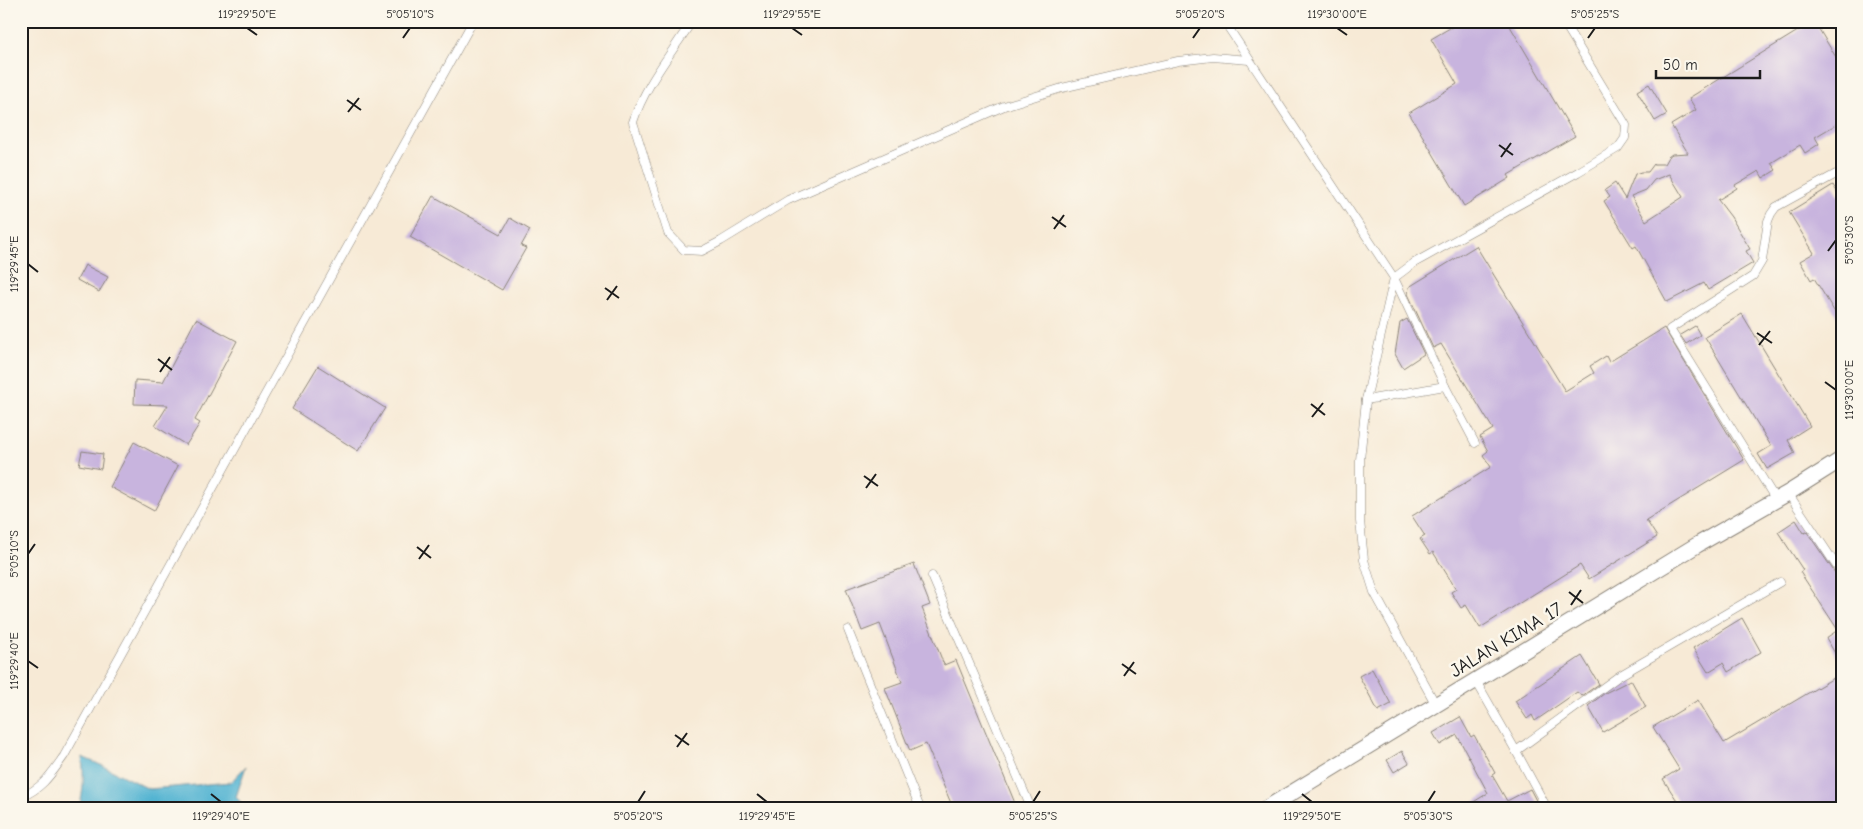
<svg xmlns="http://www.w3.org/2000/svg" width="1863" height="829" font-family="'Comic Neue',sans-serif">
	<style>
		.water { fill: #53b4d2; stroke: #386877 }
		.building { fill: #c8b4de; fill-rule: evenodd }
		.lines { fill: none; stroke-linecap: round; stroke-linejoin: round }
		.lane-casing { stroke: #8a8379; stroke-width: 9 }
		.street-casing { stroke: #8a8379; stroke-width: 17 }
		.lane { stroke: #fff; stroke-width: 8 }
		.street { stroke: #fff; stroke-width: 15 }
		.ticks { fill: none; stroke: #1c1c1c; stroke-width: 2 }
		.labels { text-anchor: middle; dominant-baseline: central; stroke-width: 5; stroke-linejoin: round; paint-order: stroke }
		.street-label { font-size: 19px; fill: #1c1c1c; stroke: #fbf7ec }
		.neatline { fill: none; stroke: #1c1c1c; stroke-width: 2 }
		.ticks-label { font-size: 12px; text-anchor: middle; fill: #1c1c1c }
	</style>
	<rect width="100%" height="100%" fill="#fbf7ec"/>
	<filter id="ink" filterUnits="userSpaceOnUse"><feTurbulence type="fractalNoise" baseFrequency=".02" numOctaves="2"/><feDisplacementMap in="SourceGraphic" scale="10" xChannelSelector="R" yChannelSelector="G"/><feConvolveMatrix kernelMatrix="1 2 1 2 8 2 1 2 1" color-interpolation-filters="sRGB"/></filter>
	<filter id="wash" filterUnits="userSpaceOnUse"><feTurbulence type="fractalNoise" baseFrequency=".0096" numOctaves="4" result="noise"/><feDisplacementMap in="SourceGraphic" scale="20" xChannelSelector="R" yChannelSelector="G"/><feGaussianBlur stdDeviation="1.12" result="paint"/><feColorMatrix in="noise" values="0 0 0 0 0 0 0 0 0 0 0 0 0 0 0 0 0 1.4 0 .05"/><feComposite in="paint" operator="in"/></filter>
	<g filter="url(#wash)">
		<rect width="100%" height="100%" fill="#f7ead6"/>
		<path class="water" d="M82 757 103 766 149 789 231 782 246 766 236 797 246 808H79C84 791 84 775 82 757Z"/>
		<g id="blocks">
			<g class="building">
				<path d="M1462 21H1507L1575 136 1508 175 1510 178 1464 206 1409 113 1457 84 1431 39Z"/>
				<path d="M1814 21 1842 67V121L1815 137 1819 144 1805 153 1800 145 1771 163 1776 170 1763 178 1759 171 1735 185 1737 188 1718 200 1731 217 1750 249 1746 251 1753 263 1708 290 1704 283 1667 302 1636 246 1633 248 1604 201 1610 197 1605 190 1615 183 1625 199 1635 174 1641 172H1648L1654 164H1664L1668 157 1672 154 1688 153 1671 125 1696 110 1689 98ZM1669 174 1683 197 1646 221 1631 196 1646 190 1654 180Z"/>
				<path d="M1649 84 1667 114 1655 121 1637 91Z"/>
				<path d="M1833 185 1842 200V324L1814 278 1811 280 1800 261 1814 253 1789 212Z"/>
				<path d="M433 196 501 234 510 218 530 230 521 246 526 248 502 290 410 237Z"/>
				<path d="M1476 246 1565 391 1594 373 1590 366 1606 356 1609 362 1664 328 1744 460 1646 520 1657 537 1589 579 1580 565 1480 628 1466 605 1461 608 1451 592 1456 589 1433 552 1430 554 1420 539 1425 536 1412 516 1491 467 1483 455 1488 451 1480 437 1493 429 1441 344 1433 348 1408 294 1409 287Z"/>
				<path d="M85 265 108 277 99 292 77 280Z"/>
				<path d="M1742 314 1810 426 1788 440 1795 453 1767 469 1758 454 1771 446 1705 337Z"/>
				<path d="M196 319 237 341 195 420 200 423 186 445 155 426 168 405 134 404 135 380 163 382Z"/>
				<path d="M1407 319 1424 354 1403 368 1395 354 1400 323Z"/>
				<path d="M1695 326 1700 335 1686 344 1680 335Z"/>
				<path d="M318 366 385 408 358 451 292 409Z"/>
				<path d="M134 442 178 466 154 511 110 487Z"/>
				<path d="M82 451 103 454 101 469 79 465Z"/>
				<path d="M1796 520 1804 533 1807 532 1842 583V665L1826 638 1838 630 1800 572 1803 570 1778 532Z"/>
				<path d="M914 564 930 605 922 608 944 665 956 660 1017 808H953L926 744 910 751 885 688 902 682 880 624 862 631 846 589Z"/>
				<path d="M1742 618 1761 652 1728 672 1723 663 1708 672 1693 648Z"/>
				<path d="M1582 656 1599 684 1582 696 1577 692 1535 721 1532 715 1527 719 1515 701Z"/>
				<path d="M1372 669 1391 704 1378 711 1359 676Z"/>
				<path d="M1842 673V808H1682L1663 779 1679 769 1653 727 1698 700 1724 743Z"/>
				<path d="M1631 680 1646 707 1603 732 1588 706 1605 693Z"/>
				<path d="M1460 717 1471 737 1474 735 1495 773 1492 775 1507 801 1530 789 1540 808H1464L1488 793 1457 735 1440 745 1433 733Z"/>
				<path d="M1402 751 1409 763 1394 772 1387 760Z"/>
			</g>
		</g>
	</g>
	<g filter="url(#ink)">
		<use href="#blocks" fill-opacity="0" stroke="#8a8379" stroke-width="1"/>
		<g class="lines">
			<defs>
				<g id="lane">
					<path d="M692 21C671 54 645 85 633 122L668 233 684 250 702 251 721 241 788 200 1004 106 1062 88 1178 61 1213 57 1249 60"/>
					<path d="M1224 21 1394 278 1445 386 1366 400"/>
					<path d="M1445 386 1475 443"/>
					<path d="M1788 493 1842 574"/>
					<path d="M1776 500 1670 329 1753 276 1762 261 1768 221 1771 214 1776 207 1836 174 1842 175"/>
					<path d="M932 576 1031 808"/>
					<path d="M848 630 920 808"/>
					<path d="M1476 681 1516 751 1619 676 1780 582"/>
					<path d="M1436 705 1374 592 1364 560 1360 521V460L1366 400 1394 278 1414 263 1578 172 1618 148 1625 138 1626 125 1563 21"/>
					<path d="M1516 751 1547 808"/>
					<path d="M21 797C43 788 51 774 64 756L473 21"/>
				</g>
				<path id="street" d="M1267 808 1697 545 1788 493 1842 459"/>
			</defs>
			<use href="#lane" class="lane-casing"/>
			<use href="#street" class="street-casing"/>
			<use href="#lane" class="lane"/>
			<use href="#street" class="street"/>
		</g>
	</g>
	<path class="ticks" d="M247 28 257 35M792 28 802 35M1337 28 1347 35M403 38 410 28M1193 38 1200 28M1588 38 1595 28M347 100 361 110M348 112 359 98M1499 145 1513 155M1501 157 1511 143M1052 217 1066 227M1054 229 1064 215M1828 251 1836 240M28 264 38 272M605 288 619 298M607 300 617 286M1757 333 1772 343M1759 345 1770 331M158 359 172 370M160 372 170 357M1825 382 1836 390M1311 404 1325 415M1312 417 1323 403M864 476 878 486M866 488 876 474M417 547 431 558M28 554 35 544M419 559 429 545M1569 592 1583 603M1571 605 1581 590M28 661 38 668M1122 664 1136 674M1124 676 1134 662M675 735 689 745M677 747 687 733M211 794 221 802M757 794 767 802M1302 794 1312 802M638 802 645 791M1033 802 1040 791M1428 802 1435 791"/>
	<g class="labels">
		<g class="street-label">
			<text transform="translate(1506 640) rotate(-31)">JALAN KIMA 17</text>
		</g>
	</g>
	<rect width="1863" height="829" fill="none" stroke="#fbf7ec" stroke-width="55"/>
	<path d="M1656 70v8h104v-8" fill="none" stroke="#1c1c1c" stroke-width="2.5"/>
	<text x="1663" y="70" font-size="15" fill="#1c1c1c" stroke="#fbf7ec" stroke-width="4" paint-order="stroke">50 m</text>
	<rect x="28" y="28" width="1808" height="774" class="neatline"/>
	<g class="ticks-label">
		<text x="247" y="18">119°29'50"E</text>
		<text x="410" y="18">5°05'10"S</text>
		<text x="792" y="18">119°29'55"E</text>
		<text x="1200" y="18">5°05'20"S</text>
		<text x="1337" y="18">119°30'00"E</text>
		<text x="1595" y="18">5°05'25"S</text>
		<text transform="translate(1849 240) rotate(-90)" y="4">5°05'30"S</text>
		<text transform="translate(14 264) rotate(-90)" y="4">119°29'45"E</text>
		<text transform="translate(1849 390) rotate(-90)" y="4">119°30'00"E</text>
		<text transform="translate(14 554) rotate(-90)" y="4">5°05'10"S</text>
		<text transform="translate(14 661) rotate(-90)" y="4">119°29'40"E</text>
		<text x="221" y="820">119°29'40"E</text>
		<text x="638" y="820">5°05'20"S</text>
		<text x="767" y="820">119°29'45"E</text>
		<text x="1033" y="820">5°05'25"S</text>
		<text x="1312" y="820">119°29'50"E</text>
		<text x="1428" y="820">5°05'30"S</text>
	</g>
</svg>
